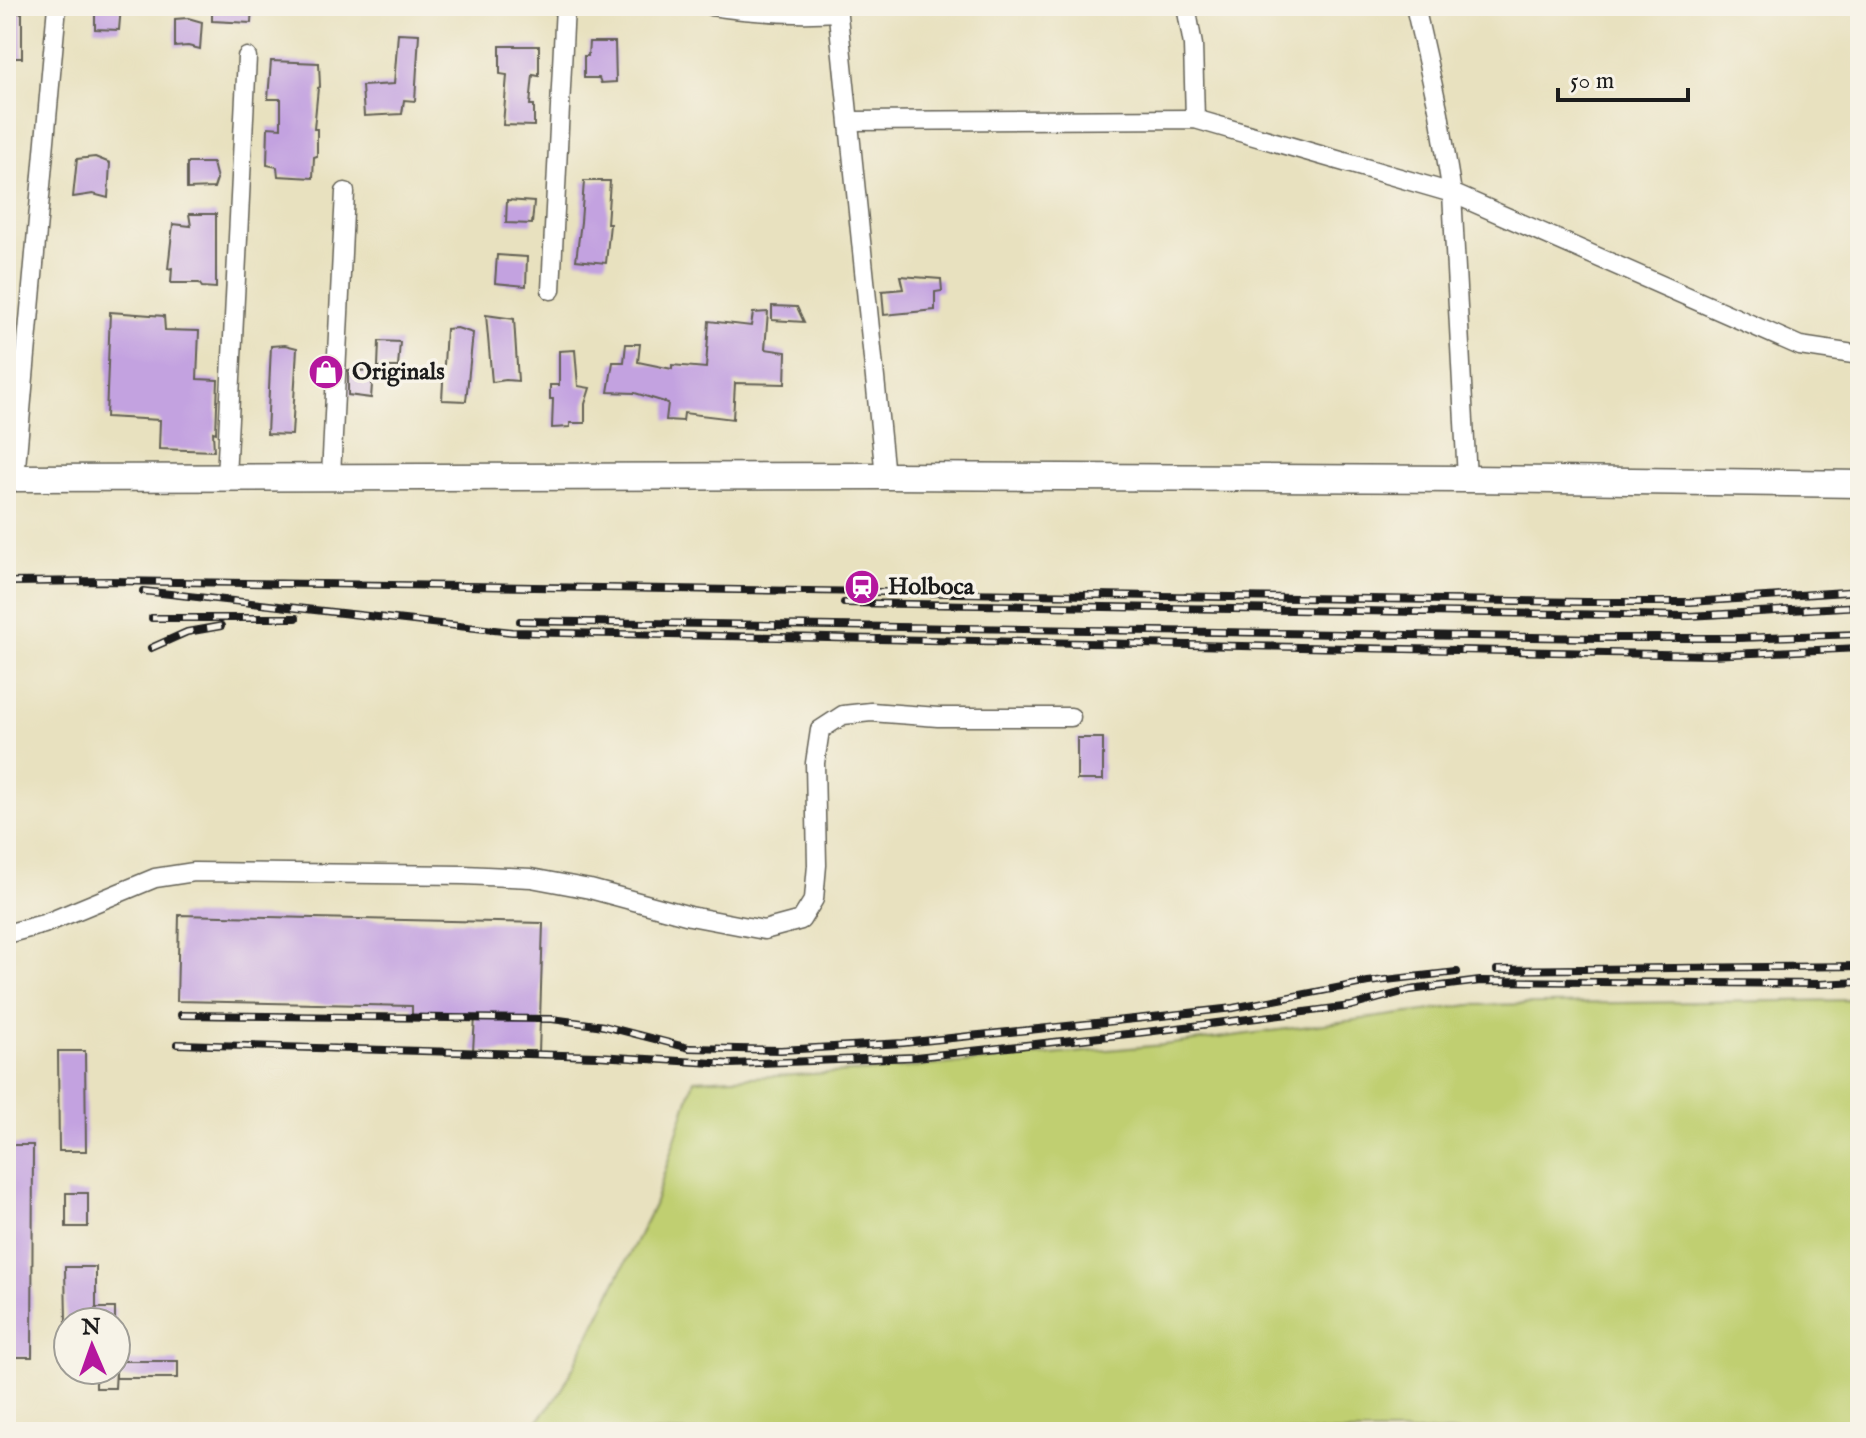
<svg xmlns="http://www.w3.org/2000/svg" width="1866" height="1438" font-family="'IM FELL English',serif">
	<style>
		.green { fill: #c0cf71; stroke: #6e7646; stroke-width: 2 }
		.building { fill: #c3a2e0 }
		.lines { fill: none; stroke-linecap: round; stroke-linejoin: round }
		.street-casing { stroke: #636155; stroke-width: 21 }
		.secondary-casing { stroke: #636155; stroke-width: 29 }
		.street { stroke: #fff; stroke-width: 18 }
		.secondary { stroke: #fff; stroke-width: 26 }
		.rail-casing { stroke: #1c1c1c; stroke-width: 8 }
		.rail { stroke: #f7f3e8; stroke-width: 5; stroke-dasharray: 15; stroke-linecap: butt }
		.labels { text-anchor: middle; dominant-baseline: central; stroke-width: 7; stroke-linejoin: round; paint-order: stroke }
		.poi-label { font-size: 24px; font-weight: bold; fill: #1c1c1c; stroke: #f7f3e8; text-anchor: start }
	</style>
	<rect width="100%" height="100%" fill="#f7f3e8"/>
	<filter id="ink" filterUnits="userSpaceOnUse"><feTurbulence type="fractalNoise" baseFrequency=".0125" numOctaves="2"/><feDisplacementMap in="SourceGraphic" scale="16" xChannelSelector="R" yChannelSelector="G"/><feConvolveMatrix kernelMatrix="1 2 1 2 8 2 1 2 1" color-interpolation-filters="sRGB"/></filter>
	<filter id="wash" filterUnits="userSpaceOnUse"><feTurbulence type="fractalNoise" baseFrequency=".006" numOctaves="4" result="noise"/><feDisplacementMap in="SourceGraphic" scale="32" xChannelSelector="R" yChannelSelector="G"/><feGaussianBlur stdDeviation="1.8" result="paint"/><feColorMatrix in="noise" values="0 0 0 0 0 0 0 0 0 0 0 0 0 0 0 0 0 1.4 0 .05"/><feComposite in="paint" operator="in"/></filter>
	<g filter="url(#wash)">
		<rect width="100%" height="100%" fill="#e8e1bf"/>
		<path class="green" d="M1860 1000V1432H529L561 1392 654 1205 694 1080 870 1071 1163 1045 1470 1005Z"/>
		<g id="blocks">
			<g class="building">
				<path d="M95 6H121L119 30 95 29Z"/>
				<path d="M212 6H252L251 23 212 21Z"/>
				<path d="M6 12 22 13V58H6Z"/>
				<path d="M188 18 202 22 200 49 188 46 175 47V19Z"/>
				<path d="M398 33 419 34 415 101 404 100 402 114 364 116 362 86 394 84Z"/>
				<path d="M589 42H615L616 82 601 83 599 78H584V56H588Z"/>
				<path d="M500 46H539V76L533 75 530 105H534V126L503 125 507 75 500 74Z"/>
				<path d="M271 61 319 63 320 87 318 88 314 129H317V156L314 157 313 178 278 176 277 167 267 165 268 127 281 128V99H268Z"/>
				<path d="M95 157 110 163 108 198 93 194 73 197 77 159Z"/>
				<path d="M187 163H213L217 179 214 188 187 189Z"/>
				<path d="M584 181H610L607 224H610L606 263 576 260 581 222Z"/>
				<path d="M507 200 534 202 532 224 506 223Z"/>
				<path d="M189 214H216V288L202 287 199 283H171L172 268 168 269 173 224 191 226Z"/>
				<path d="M497 255 527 257 526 286 495 283Z"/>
				<path d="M900 276 941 279 942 291 935 292V310L884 315 882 291 903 289Z"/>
				<path d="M772 306 797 307 804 322 772 320Z"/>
				<path d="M110 312 164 316 165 330 199 331 197 379 218 380 216 433 213 432 214 451 159 449 160 420 106 417Z"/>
				<path d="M768 312 765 349 786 352 785 384 735 383 733 419 684 413 683 421 666 420 668 403 635 393 608 392 613 362H624L626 344H640L638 362 672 369V365L706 368 709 321 751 326 753 313Z"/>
				<path d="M486 315 514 319 518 381 506 380 492 382Z"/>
				<path d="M457 328 473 333 466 401 442 400 446 329Z"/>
				<path d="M379 341 400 342 398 367H378Z"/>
				<path d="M285 345 297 348 292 435 267 434 271 346Z"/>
				<path d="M575 350 578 386 590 388 585 404V423H570V427L552 428 553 399H550V385H559V351Z"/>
				<path d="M348 370 373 371 371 398 348 395Z"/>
				<rect x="1077" y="738" width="26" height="42"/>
				<path d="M179 915 543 923 539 1053 473 1051 475 1016 412 1015V1006L177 1001Z"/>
				<path d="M58 1051H85L86 1151H59Z"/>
				<path d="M6 1145H33L32 1357H6Z"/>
				<rect x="66" y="1193" width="22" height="34"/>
				<path d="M65 1267H96V1308H115V1322H66Z"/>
				<rect x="116" y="1361" width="62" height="17"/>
				<path d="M96 1370H116L115 1388H96Z"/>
			</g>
		</g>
	</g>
	<g filter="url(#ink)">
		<use href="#blocks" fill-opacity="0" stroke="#636155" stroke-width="2"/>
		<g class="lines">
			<defs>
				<g id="street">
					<path d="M711 6C753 12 795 15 838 12"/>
					<path d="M837 6 885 476"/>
					<path d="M1186 6 1193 45 1195 119"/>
					<path d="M1415 6 1439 113 1452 193 1467 479"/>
					<path d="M850 121 1195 119 1452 193 1800 346 1860 355"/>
					<path d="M551 290 565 6"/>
					<path d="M331 476 345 192"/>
					<path d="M17 478 16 467 57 6"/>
					<path d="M226 478 247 57"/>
					<path d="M6 934 44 924 155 878 194 872 464 875 531 878 590 889 690 916 764 930 801 920 814 899 817 865 815 763 820 730 843 715 871 712 938 717H1071"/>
				</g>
				<path id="secondary" d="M6 478 885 476 1467 479 1860 484"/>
			</defs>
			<use href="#street" class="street-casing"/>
			<use href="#secondary" class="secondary-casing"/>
			<use href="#street" class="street"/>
			<use href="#secondary" class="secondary"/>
			<defs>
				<g id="rail">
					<path d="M6 582 108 581 1586 602H1690L1860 591"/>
					<path d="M143 591 512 632 1711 655 1860 648"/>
					<path d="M844 603 1689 616 1860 606"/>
					<path d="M152 618H296"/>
					<path d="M520 621 1600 638H1738L1860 634"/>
					<path d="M151 648 187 632 221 626"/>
					<path d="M1497 970 1860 966"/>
					<path d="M181 1015 552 1019 604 1026 689 1048 781 1050 903 1043 1144 1018 1233 1008 1368 982 1457 972"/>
					<path d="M177 1044 598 1056 730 1064 916 1057 1146 1032 1351 1006 1410 990 1480 981 1820 984 1860 982"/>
				</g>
			</defs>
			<use href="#rail" class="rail-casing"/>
			<use href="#rail" class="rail"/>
		</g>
	</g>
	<defs>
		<symbol id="shop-disc" viewBox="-11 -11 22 22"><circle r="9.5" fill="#b5179e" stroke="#f7f3e8"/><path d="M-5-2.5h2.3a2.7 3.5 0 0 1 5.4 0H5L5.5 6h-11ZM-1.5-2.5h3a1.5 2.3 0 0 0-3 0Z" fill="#fff"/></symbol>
		<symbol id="station-disc" viewBox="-11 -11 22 22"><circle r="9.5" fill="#b5179e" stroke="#f7f3e8"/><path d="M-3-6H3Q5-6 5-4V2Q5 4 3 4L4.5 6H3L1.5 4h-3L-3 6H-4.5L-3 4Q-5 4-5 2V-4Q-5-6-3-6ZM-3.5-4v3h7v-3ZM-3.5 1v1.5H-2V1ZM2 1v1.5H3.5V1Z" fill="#fff"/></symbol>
	</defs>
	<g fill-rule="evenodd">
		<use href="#shop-disc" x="306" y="352" width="40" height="40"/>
		<use href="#station-disc" x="842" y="567" width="40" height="40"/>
	</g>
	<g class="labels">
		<g class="poi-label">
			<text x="352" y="372">Originals</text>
			<text x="888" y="587">Holboca</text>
		</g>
	</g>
	<rect width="1866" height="1438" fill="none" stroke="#f7f3e8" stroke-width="32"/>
	<g transform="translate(92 1346) rotate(358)"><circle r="38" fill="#f7f3e8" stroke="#9f9d96" stroke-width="2"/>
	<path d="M0-6L14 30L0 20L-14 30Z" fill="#b5179e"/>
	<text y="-12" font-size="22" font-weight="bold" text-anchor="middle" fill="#1c1c1c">N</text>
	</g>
	<path d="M1558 88v12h130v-12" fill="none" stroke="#1c1c1c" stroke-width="4"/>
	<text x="1570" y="88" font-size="24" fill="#1c1c1c" stroke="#f7f3e8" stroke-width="6" paint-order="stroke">50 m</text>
</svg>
